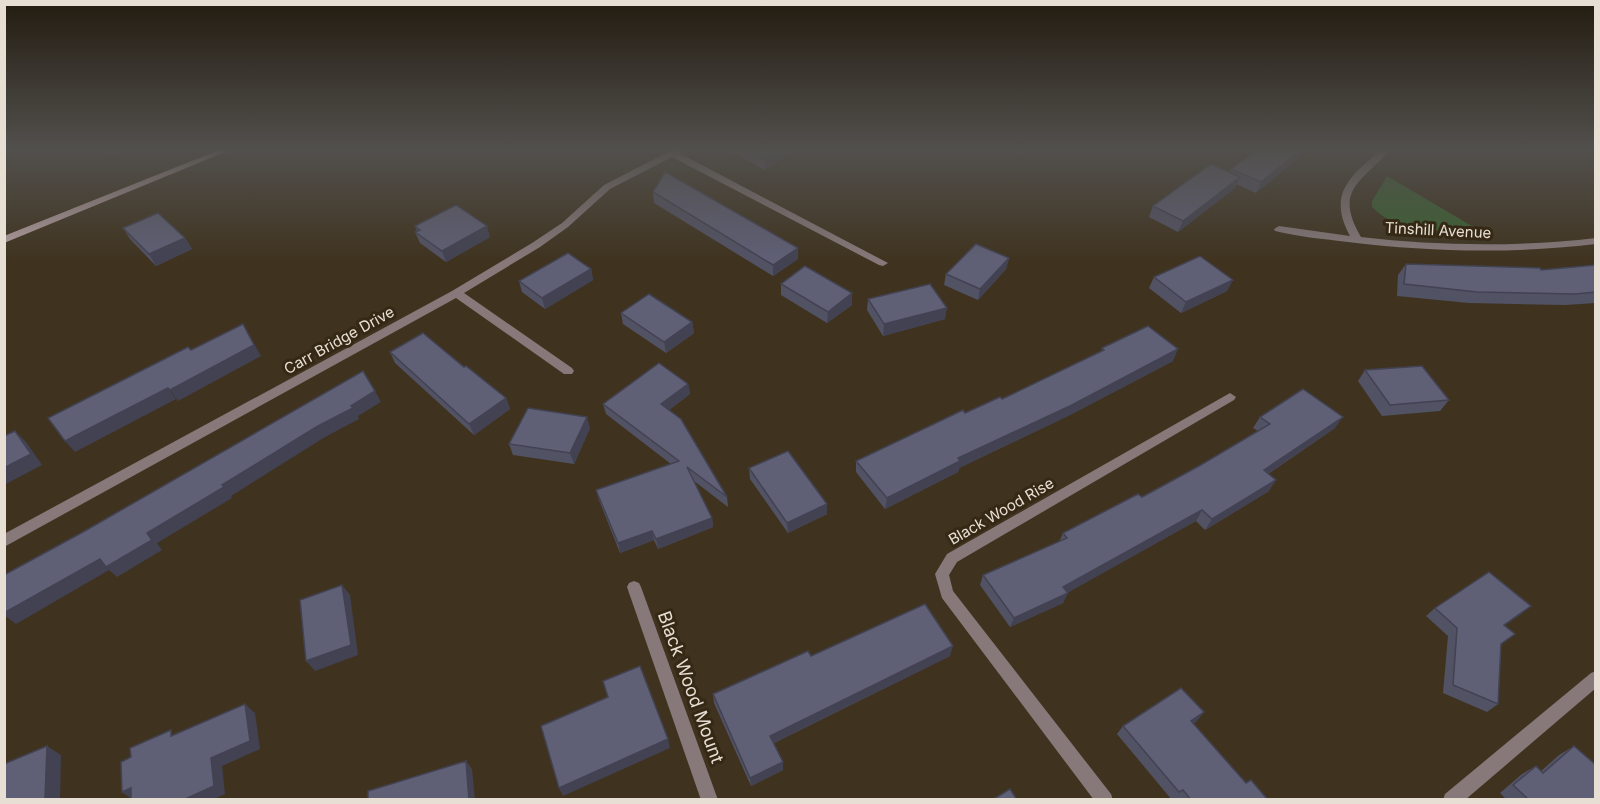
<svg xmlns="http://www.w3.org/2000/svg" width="1600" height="804" font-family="Inter,sans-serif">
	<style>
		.green { fill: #3a622f }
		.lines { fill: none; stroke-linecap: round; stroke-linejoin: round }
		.street { fill: #87797a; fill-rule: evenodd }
		.secondary { fill: #b5a0a1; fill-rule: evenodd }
		.wall { fill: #525265 }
		.shaded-wall { fill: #424253 }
		.building { fill: #5f5f76; stroke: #424253; stroke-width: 1.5 }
		.labels { text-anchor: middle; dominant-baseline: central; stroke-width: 6; stroke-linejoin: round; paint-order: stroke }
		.street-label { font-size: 15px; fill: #e7dfd3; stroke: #352915 }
		.near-street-label { font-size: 18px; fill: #e7dfd3; stroke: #352915 }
	</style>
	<rect width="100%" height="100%" fill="#3f331f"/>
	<path class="green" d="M1387 176 1482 232C1445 230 1400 236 1372 207V201Z"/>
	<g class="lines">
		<g class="street">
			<path d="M672 150H682L679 153 888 263 883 266 879 265 672 157 610 189 568 227 540 247 464 293 572 368 574 371 572 374H564L456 298 4 547V534L452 291 532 243 562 223 604 185Z"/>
			<path d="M1381 150H1390C1362 182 1333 189 1361 237 1440 246 1517 247 1596 238V244C1512 254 1431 252 1348 242 1324 239 1299 237 1275 231L1274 229 1279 226 1350 236C1327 194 1350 176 1381 150Z"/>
			<path d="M1230 393 1236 397 1234 400 957 562 949 575 953 591 1111 794 1113 800H1094L942 598 935 574 947 554Z"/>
			<path d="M634 581 639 583 641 587 718 800H701L627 587 629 583Z"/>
			<path d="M1596 671V688L1465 800H1443L1445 794 1591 673Z"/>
		</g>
		<path class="secondary" d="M219 150H230L4 243V236Z"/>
	</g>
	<g class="wall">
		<path d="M732 150H795V152L765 170 732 152Z"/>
		<path d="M1306 152 1256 193 1236 184 1235 188 1178 232 1149 217 1153 206 1229 172 1231 169Z"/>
		<path d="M653 192 798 259 773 276 654 203Z"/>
		<path d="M415 226 490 237 446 262 420 243 415 232 417 231Z"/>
		<path d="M123 228 185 238 192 249 156 266 130 239Z"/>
		<path d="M1009 258 1006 269 978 300 944 285 946 274Z"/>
		<path d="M1406 264 1541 270 1596 265V303L1565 305 1469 303 1397 296 1398 275Z"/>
		<path d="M591 269 593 280 545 309 522 292 519 281Z"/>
		<path d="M1154 277 1227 291 1181 313 1149 288Z"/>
		<path d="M781 284 852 305 827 323 781 295Z"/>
		<path d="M868 299 945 319 883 336 867 310Z"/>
		<path d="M621 313 692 322 694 333 666 353 623 324Z"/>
		<path d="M1102 348 1173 361 1068 416 959 468 958 472 885 509 856 472V461L965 413 1002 399 1101 352Z"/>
		<path d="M390 352 464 367 506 398 510 409 474 435 395 363Z"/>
		<path d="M1365 370 1449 400 1440 411 1382 416 1358 381Z"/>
		<path d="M688 384 690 394 669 410 727 497 728 507 694 481 712 518 713 527 658 549 654 540 620 553 599 500 596 490 671 464 606 414 603 404Z"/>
		<path d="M1260 417 1335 428 1268 474 1269 491 1205 530 1196 521 1067 592 1063 603 1010 627 980 585 983 575 1059 542 1063 533 1142 497 1199 466 1258 431 1253 428Z"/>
		<path d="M590 428 574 464 513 455 509 444Z"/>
		<path d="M749 468 827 514 788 533 750 479Z"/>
		<path d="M1435 608 1521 614 1505 625 1501 645 1498 704 1487 712 1443 693 1448 636 1426 616Z"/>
		<path d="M811 656H950L774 743 783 770 751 786 714 703 713 694Z"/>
		<path d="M1197 721 1193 724 1246 783 1268 800H1177L1175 798 1172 800 1117 734 1123 726Z"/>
		<path d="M1574 746 1596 800H1507L1500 793 1522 774 1536 766 1541 771 1559 755Z"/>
	</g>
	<g class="shaded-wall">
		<path d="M106 150H126L110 156Z"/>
		<path d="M781 150H795V152L765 170V159Z"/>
		<path d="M1301 150H1307L1306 152 1256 193 1261 182Z"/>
		<path d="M1240 177 1235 188 1178 232 1183 221Z"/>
		<path d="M487 226 490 237 446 262 442 251Z"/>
		<path d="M185 238 192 249 156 266 149 254Z"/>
		<path d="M798 248V259L773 276V265Z"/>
		<path d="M1009 258 1006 269 978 300 980 289Z"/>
		<path d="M591 269 593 280 545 309 542 298Z"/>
		<path d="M1233 280 1227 291 1181 313 1186 302Z"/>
		<path d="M852 293V305L827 323 828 312Z"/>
		<path d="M947 308 945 319 883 336 884 324Z"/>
		<path d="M692 322 694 333 666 353 664 342Z"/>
		<path d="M243 324 261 356 178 401 170 390Z"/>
		<path d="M1178 349 1173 361 1068 416 959 468 958 472 885 509 887 498 958 458Z"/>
		<path d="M688 384 690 394 663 414 661 404Z"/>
		<path d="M168 388 176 399 75 452 65 441Z"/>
		<path d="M375 391 381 402 358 416 359 419 325 437 231 496 232 498 157 543 162 550 117 577 109 570 16 624 4 615V613L147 533 222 485Z"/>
		<path d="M506 398 510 409 474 435 469 424Z"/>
		<path d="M587 417 590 428 574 464 570 453Z"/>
		<path d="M1343 417 1335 428 1257 481 1264 470Z"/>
		<path d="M15 431 26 442 42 465 4 485V468Z"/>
		<path d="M1276 480 1269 491 1205 530 1212 519Z"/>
		<path d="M827 504V514L788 533 787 523Z"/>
		<path d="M1202 510 1196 521 1062 596 1068 593 1063 603 1010 627 1014 618 1063 587Z"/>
		<path d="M712 518 713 527 658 549 656 539Z"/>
		<path d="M652 531 654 540 620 553 618 543Z"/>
		<path d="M342 585 350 595 358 655 315 671 306 661Z"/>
		<path d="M1531 606 1521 614 1494 633 1504 625Z"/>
		<path d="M953 646 950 656 771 744 770 736Z"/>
		<path d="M245 704 255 713 260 749 222 766 225 794 212 800H183L211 758Z"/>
		<path d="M1204 712 1197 721 1184 730 1191 721Z"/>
		<path d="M668 739 670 748 563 796 559 788Z"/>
		<path d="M47 746 61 755 60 800H44Z"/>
		<path d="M466 761 472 769 475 800H469Z"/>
		<path d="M783 762V770L751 786 750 778Z"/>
		<path d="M131 788 133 800 122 792Z"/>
	</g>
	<g class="building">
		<path d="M748 150H781L765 159Z"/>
		<path d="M1257 150H1301L1261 182 1231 169Z"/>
		<path d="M1211 164 1240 177 1183 221 1153 206Z"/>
		<path d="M665 172 798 248 773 265 653 192Z"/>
		<path d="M456 205 487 226 442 251 415 232 420 230 415 226Z"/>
		<path d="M158 213 185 238 149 254 123 228Z"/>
		<path d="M976 244 1009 258 980 289 946 274Z"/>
		<path d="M568 253 591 269 542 298 519 281Z"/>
		<path d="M1200 256 1233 280 1186 302 1154 277Z"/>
		<path d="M1406 264 1540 268 1541 270 1596 265V292L1575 294 1477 292 1404 284Z"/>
		<path d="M805 266 852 293 828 312 781 284Z"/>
		<path d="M930 284 947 308 884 324 868 299Z"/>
		<path d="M649 294 692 322 664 342 621 313Z"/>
		<path d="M243 324 254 345 170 390 168 388 65 441 48 418 188 347 191 350Z"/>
		<path d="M1148 326 1178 349 1072 405 958 458 960 461 887 498 856 461 963 410 965 413 1000 397 1002 399 1104 350 1102 348Z"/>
		<path d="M423 333 464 367 466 366 506 398 469 424 390 352Z"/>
		<path d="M659 363 688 384 661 404 681 419 727 497 687 467 712 518 656 539 652 531 618 543 596 490 679 461 603 404Z"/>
		<path d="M1422 366 1449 400 1390 405 1365 370Z"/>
		<path d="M363 371 375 391 351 406 353 408 318 426 222 485 224 487 147 533 152 540 106 567 100 559 4 613V575L83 532Z"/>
		<path d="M1303 389 1343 417 1264 470 1276 480 1212 519 1202 510 1063 587 1068 593 1014 618 983 575 1067 538 1063 533 1138 494 1142 497 1199 466 1270 424 1260 417Z"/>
		<path d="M528 408 587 417 570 453 509 444Z"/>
		<path d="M15 431 31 454 4 468V436Z"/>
		<path d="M788 451 827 504 787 523 749 468Z"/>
		<path d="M1489 572 1531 606 1504 625 1515 634 1501 644 1498 704 1453 685 1457 628 1435 608Z"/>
		<path d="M342 585 351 645 306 661 300 600Z"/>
		<path d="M925 604 953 646 770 736 783 762 750 778 713 694 808 651 811 656Z"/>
		<path d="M640 666 668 739 559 788 541 726 608 697 603 681Z"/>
		<path d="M1181 688 1204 712 1191 721 1246 783 1251 780 1268 800H1191L1183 790 1179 792 1123 726Z"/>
		<path d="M245 704 250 741 211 758 214 786 183 800H131V788L122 792 121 762 131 757 130 748 171 730V736Z"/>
		<path d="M47 746 45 799 4 800V764Z"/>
		<path d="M1574 746 1596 765V800H1529L1513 785 1536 766 1543 773Z"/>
		<path d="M466 761 469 800H368V791Z"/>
		<path d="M1010 789 1017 800H992Z"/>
	</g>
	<linearGradient id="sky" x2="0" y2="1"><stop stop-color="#231c11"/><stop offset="0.57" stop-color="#52504d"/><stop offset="1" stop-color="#52504d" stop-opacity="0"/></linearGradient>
	<rect width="1600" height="262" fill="url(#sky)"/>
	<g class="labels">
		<g class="street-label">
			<text transform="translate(1438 230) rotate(3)">Tinshill Avenue</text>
			<text transform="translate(339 340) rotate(-29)">Carr Bridge Drive</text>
			<text transform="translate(1001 511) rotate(-30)">Black Wood Rise</text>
		</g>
		<g class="near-street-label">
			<text transform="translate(691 687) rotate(70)">Black Wood Mount</text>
		</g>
	</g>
	<rect width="1600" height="804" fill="none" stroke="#e7dfd3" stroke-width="12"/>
</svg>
